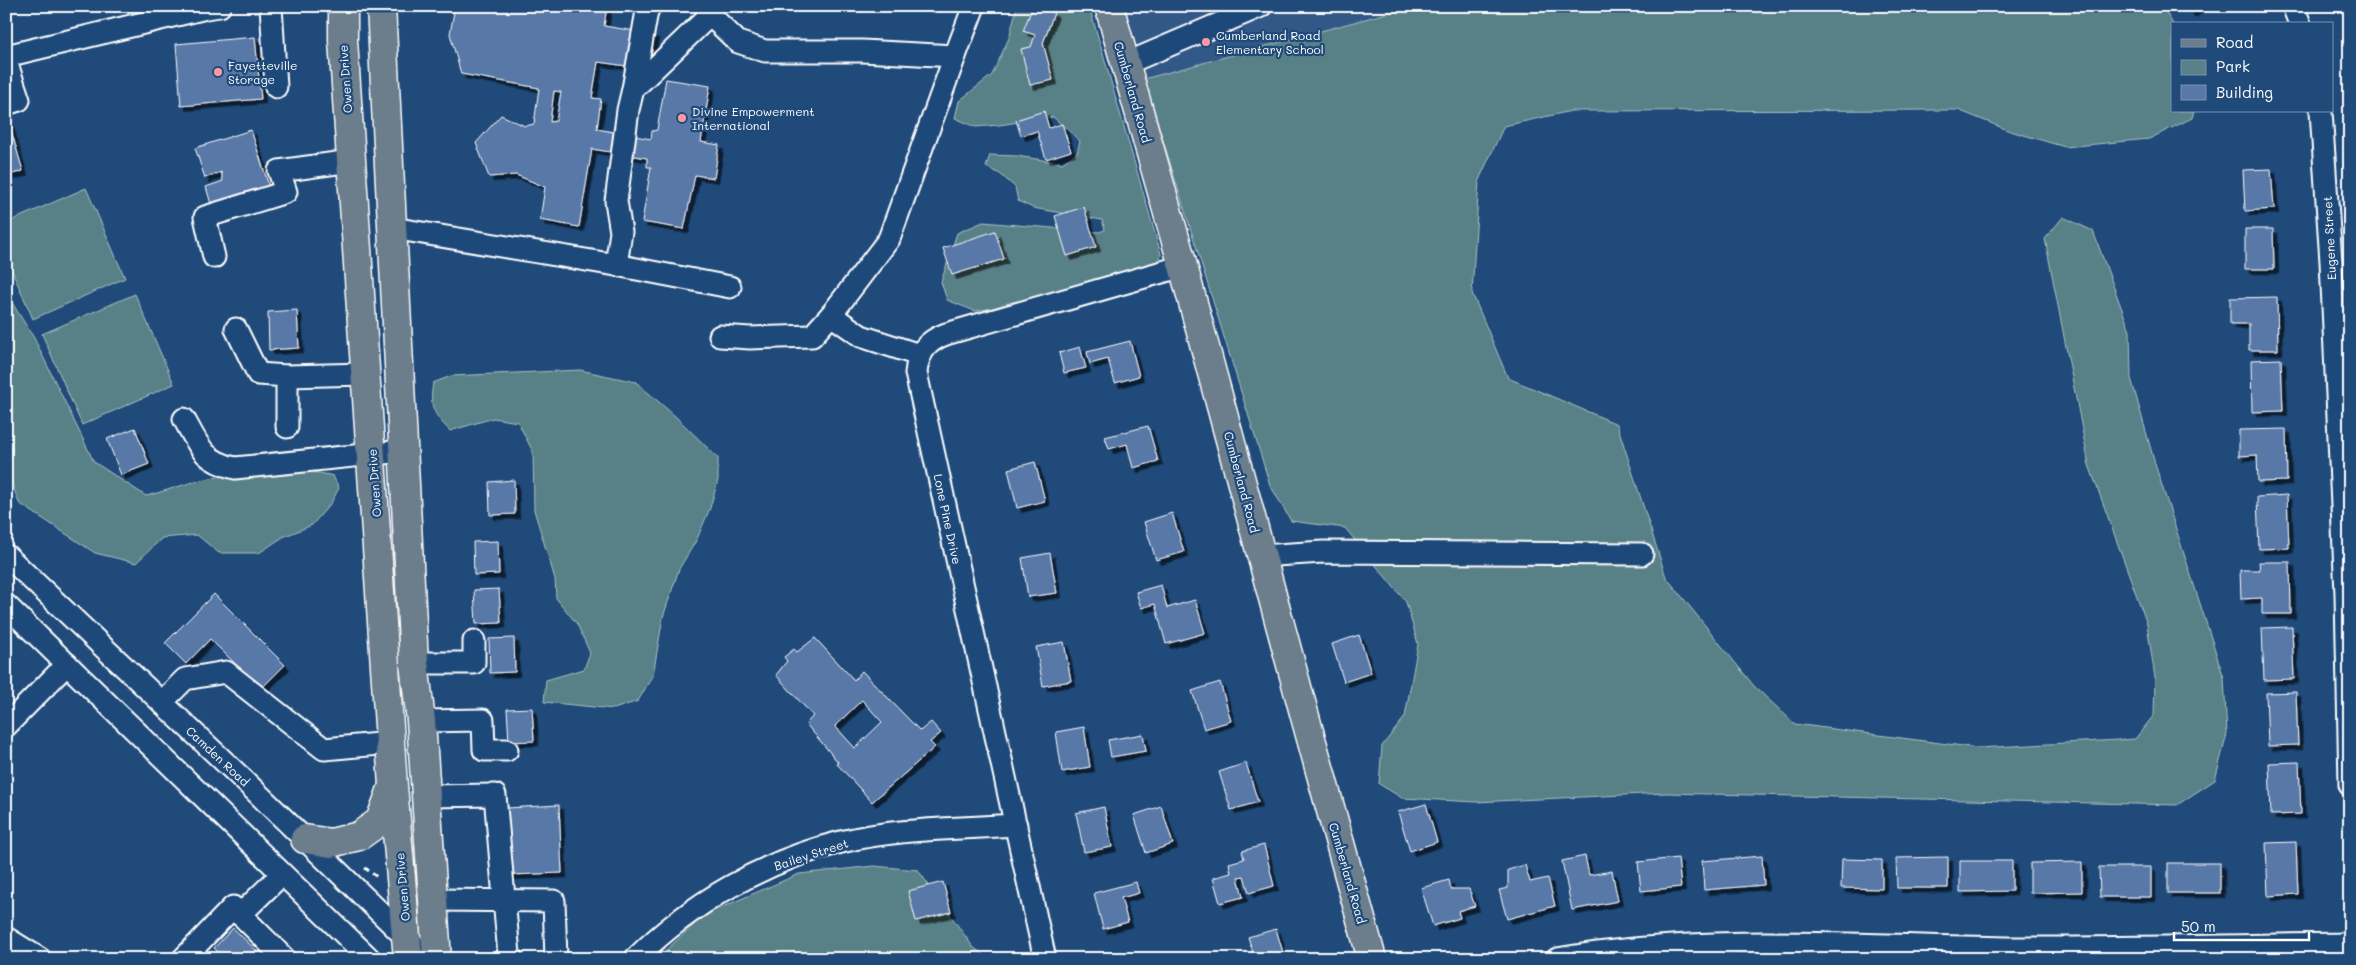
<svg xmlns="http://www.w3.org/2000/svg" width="2356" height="965" font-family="Mali,sans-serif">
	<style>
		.built { fill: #305888 }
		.green { fill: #598187; stroke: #acc0c3 }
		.building { fill: #5978a8; stroke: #fff; fill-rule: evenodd; filter: url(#shadow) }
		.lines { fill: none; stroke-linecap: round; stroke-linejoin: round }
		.minor-casing { stroke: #fff; stroke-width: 25 }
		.major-casing { stroke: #fff; stroke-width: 31 }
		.highway-casing { stroke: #fff; stroke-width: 31 }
		.path { stroke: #fff; stroke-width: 3; stroke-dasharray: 5 4; stroke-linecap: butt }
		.minor { stroke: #1f4a7a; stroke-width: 21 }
		.major { stroke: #6c7d8c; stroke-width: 28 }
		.highway { stroke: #6c7d8c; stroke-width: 28 }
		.poi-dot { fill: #ff9aa2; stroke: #1f4a7a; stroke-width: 2 }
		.labels { text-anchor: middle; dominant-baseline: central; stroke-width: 4.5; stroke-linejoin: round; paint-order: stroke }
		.poi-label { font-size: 12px; fill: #fff; stroke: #1f4a7a; text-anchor: start }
		.street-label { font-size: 12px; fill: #fff; stroke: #1f4a7a }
	</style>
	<defs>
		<filter id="shadow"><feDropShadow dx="4.5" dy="4.5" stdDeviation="0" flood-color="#0009"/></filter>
	</defs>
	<rect width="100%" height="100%" fill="#1f4a7a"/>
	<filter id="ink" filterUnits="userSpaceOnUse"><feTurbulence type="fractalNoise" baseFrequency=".02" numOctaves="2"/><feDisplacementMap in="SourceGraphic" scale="10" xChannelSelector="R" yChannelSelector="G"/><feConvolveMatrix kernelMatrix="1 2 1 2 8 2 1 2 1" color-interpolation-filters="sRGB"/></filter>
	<g filter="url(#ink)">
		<path class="built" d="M1124 6H1413L1144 79Z"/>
		<g class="green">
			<path d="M1017 6H1089L1161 254 1159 265 1031 302 975 311 947 300 941 282 957 233 983 222 1099 232 1105 230 1102 220 1033 208 1018 201 1015 187 1000 174 986 167 990 155 1017 156 1062 163 1077 153 1080 141 1053 117 999 125 976 127 955 118 959 101 992 75 1009 38Z"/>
			<path d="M1413 6H2162L2173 24 2172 111H2194L2192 118 2149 139 2065 147 2010 131 1958 110 1571 111 1504 126 1479 180 1472 293 1508 378 1617 424 1666 577 1754 686 1795 724 1978 748 2135 739 2154 715 2155 678 2147 624 2089 465 2045 239 2063 217 2093 231 2130 331 2131 378 2155 464 2224 678 2227 734 2215 780 2177 805 1666 793 1476 802 1402 798 1379 784 1382 746 1405 717 1418 644 1406 602 1345 528 1291 521 1270 485 1144 79Z"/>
			<path d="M86 188 125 278 33 319 6 257V223Z"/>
			<path d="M6 293 34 338 94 462 146 496C170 490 194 480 217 477 249 472 303 467 333 476L339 488 331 503 312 525 283 537 259 553H219L197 535 162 538 136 563 95 553 19 503 6 467Z"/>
			<path d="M135 294 174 384 82 425 42 334Z"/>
			<path d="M580 370 636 382 675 416 718 458V480L710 508 697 539 679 569 663 617 653 675 638 701 614 709 544 702 546 680 584 669 590 653 577 624 556 598 555 579 534 510 533 452 518 422 493 418 450 431C433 413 429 407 433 383L451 376Z"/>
			<path d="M874 866 918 870 973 947 989 959H656L706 914 799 874Z"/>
		</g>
		<g class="building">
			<path d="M455 6H607L604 26 654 34 648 69 598 62 592 98 601 99 597 129 651 139 652 131 657 130 666 79 710 86 701 142 719 145 714 178 695 175 684 229 642 222 651 167H647V158L592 149 579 227 540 220 545 187 516 175 489 177 476 143 501 115 525 126 534 124 539 88 461 74 450 34ZM554 91 561 92 556 121 550 122Z"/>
			<path d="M1033 6 1054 13 1043 43 1053 80 1030 85 1021 49 1031 47 1035 35 1023 31Z"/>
			<path d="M2186 6H2201L2191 13Z"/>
			<path d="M255 37 261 99 181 106 176 44Z"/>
			<path d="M1044 111 1049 128 1062 124 1071 151 1046 159 1037 131 1021 136 1016 120Z"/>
			<path d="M6 113 23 171 6 176Z"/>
			<path d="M251 130 269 186 211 204 206 187 223 181 221 172 205 178 195 148Z"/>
			<path d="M2271 169 2274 209 2245 211 2243 170Z"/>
			<path d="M1084 207 1096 247 1067 256 1055 216Z"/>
			<path d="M2245 229H2273L2274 269H2245Z"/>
			<path d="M995 231 1004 259 952 275 943 248Z"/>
			<path d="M2277 297 2278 350H2249V324H2230V298Z"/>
			<path d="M297 310 299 348 269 350 268 312Z"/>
			<path d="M1130 341 1139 376 1115 383 1108 359 1090 364 1087 352Z"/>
			<path d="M1080 347 1086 368 1064 373 1059 353Z"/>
			<path d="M2281 359 2283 411 2252 412 2251 360Z"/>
			<path d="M1148 426 1158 461 1133 468 1127 444 1109 449 1105 437Z"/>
			<path d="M135 428 149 464 121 475 107 439Z"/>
			<path d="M2286 429 2287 481 2258 482 2257 455 2239 456V430Z"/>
			<path d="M1035 462 1045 501 1017 508 1008 469Z"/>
			<path d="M514 480 515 514 490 515 489 482Z"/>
			<path d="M2287 495 2289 548 2259 549 2257 497Z"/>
			<path d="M1172 513 1184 552 1156 560 1144 522Z"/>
			<path d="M498 541 499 574 474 575 473 542Z"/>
			<path d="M1050 553 1057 593 1028 597 1022 558Z"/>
			<path d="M2259 562H2290L2291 614H2262V598L2241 599 2240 570H2260Z"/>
			<path d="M1161 585 1167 608 1195 600 1205 633 1166 644 1155 604 1141 608 1136 592Z"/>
			<path d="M499 589 501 623 476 624 474 590Z"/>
			<path d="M214 594 285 665 261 689 210 639 186 664 165 643Z"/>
			<path d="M2292 627 2294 679 2264 680 2262 628Z"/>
			<path d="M1359 635 1371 673 1344 682 1332 644Z"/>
			<path d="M514 638 515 672 490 673 489 639Z"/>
			<path d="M815 638 854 680 862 671 920 731 931 722 941 733 930 742 935 747 872 802 837 764 838 762 806 724 813 716 776 675 787 661 784 657 794 649 797 652ZM862 700 882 722 855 748 835 726Z"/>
			<path d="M1064 642 1071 681 1043 686 1036 647Z"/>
			<path d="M1220 682 1231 721 1204 729 1192 691Z"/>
			<path d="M2296 692 2298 745 2268 746 2266 693Z"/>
			<path d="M532 708 534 741 509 742 507 709Z"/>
			<path d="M1084 727 1090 767 1062 772 1056 732Z"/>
			<path d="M1143 734 1146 751 1111 757 1108 740Z"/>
			<path d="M2299 762 2301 814 2271 815 2269 763Z"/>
			<path d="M1246 763 1258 802 1231 810 1219 772Z"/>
			<path d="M1426 804 1437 842 1410 851 1398 812Z"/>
			<path d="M559 805 562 873 510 875 507 808Z"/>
			<path d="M1161 806 1173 844 1146 853 1134 815Z"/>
			<path d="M1104 807 1112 847 1084 852 1076 813Z"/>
			<path d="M2296 842 2298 894 2268 896 2266 843Z"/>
			<path d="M1264 845 1274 886 1249 893 1244 876 1238 877 1243 897 1220 903 1213 878 1231 873 1229 863 1244 859 1242 851Z"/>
			<path d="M1585 856 1589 875 1612 871 1618 901 1572 910 1562 861Z"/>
			<path d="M1762 856 1764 885 1704 890 1702 861Z"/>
			<path d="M1948 857V888H1897L1896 858Z"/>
			<path d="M1678 858 1681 887 1641 891 1638 862Z"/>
			<path d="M1842 859 1882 860V889L1841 888Z"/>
			<path d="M1960 861H2012V891L1960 892Z"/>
			<path d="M2082 862V892L2030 893V863Z"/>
			<rect x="2168" y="863" width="52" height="30"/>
			<path d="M1525 865 1530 882 1548 878 1555 906 1507 919 1499 890 1508 888V870Z"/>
			<path d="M2099 867H2151V897H2100Z"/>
			<path d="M1449 880 1451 889H1469L1475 906 1458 911 1460 918 1433 926 1421 888Z"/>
			<path d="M943 882 951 912 916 921 908 891Z"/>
			<path d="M1136 882 1139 893 1121 898 1128 922 1103 929 1094 893Z"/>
			<path d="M233 928 263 957 262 959H225L214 948Z"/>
			<path d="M1276 929 1285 959H1255L1248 937Z"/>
		</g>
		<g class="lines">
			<defs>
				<g id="minor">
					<path d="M271 6 276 87"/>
					<path d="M706 6 710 15 738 42 765 51H862L955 56 974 6"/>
					<path d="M2293 6 2300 24"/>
					<path d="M6 56 206 8 220 6"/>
					<path d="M6 61 19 100 6 104"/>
					<path d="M1125 64 1261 6"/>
					<path d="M633 89 647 11 650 6"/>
					<path d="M2321 111 2331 262 2346 594 2350 785"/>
					<path d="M392 228 616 265 730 287"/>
					<path d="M214 257 205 217 286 192 279 171 351 161"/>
					<path d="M616 265 621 232 616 201 628 110 633 89 710 15"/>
					<path d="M236 329 258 374 287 376V427"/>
					<path d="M720 336 750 338 812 336 831 315"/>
					<path d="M919 355 861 336 831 315 889 239 955 56"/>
					<path d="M287 376 366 374"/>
					<path d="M184 419C199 446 203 461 235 468L403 451"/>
					<path d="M6 555 250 786 428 959"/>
					<path d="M1261 556 1323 552 1642 554"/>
					<path d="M6 605 370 959"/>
					<path d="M414 663H474V641"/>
					<path d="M162 702 185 679 226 672 324 749 390 743"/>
					<path d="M421 721 483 720 484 750H507"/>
					<path d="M6 726 67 664"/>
					<path d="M426 796 495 795 509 955 512 959"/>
					<path d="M433 900 554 901 556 959"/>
					<path d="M240 915 282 874"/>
					<path d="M6 938 40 959"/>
					<path d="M183 959 233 907 285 959"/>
					<path d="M635 959C691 903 764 861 841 842 897 828 958 829 1016 825"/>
					<path d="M1045 959 916 373C918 352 927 341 946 334L1183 266"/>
					<path d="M1557 959C1706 933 1856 946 2007 948 2121 949 2236 945 2350 944"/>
				</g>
				<path id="major" d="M1109 6 1183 266 1307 724 1372 959"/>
				<g id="highway">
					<path d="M343 6V40L393 786 408 959"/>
					<path d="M381 6 414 663 421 721 437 959"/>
					<path d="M305 839 331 843 359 836 380 821 392 789"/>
				</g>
			</defs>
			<use href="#minor" class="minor-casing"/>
			<use href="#major" class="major-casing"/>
			<use href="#highway" class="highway-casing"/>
			<path class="path" d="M365 868 377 877"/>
			<use href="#minor" class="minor"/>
			<use href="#major" class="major"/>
			<use href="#highway" class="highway"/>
		</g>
	</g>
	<g class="poi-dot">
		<circle cx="1206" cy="42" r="5"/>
		<circle cx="218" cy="72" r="5"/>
		<circle cx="682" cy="118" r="5"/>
	</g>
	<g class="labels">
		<g class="poi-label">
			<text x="1216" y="35">Cumberland Road<tspan x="1216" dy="14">Elementary School</tspan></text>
			<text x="228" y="65">Fayetteville<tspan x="228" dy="14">Storage</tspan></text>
			<text x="692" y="111">Divine Empowerment<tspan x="692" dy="14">International</tspan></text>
		</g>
		<g class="street-label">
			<text transform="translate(345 79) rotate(-94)">Owen Drive</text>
			<text transform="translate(1133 92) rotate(74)">Cumberland Road</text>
			<text transform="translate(2329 238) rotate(-93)">Eugene Street</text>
			<text transform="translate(1242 482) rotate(75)">Cumberland Road</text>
			<text transform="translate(374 483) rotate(-94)">Owen Drive</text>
			<text transform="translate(948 519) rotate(78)">Lone Pine Drive</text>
			<text transform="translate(218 756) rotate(43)">Camden Road</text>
			<text transform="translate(811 854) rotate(-18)">Bailey Street</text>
			<text transform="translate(1348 873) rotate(74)">Cumberland Road</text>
			<text transform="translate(402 887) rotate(-95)">Owen Drive</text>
		</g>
	</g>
	<rect width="2356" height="965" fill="none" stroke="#1f4a7a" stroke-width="25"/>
	<rect x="12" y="12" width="2331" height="940" fill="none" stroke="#fff" stroke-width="2" filter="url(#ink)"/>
	<rect x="2171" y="22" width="162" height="90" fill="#1f4a7a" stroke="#7992af"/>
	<rect x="2181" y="39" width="25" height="8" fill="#6c7d8c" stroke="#7992af"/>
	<text x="2216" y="48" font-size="15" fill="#ffffff">Road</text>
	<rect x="2181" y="60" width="25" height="15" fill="#598187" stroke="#7992af"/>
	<text x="2216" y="72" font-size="15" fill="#ffffff">Park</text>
	<rect x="2181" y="85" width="25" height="15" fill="#5978a8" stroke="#7992af"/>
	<text x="2216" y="98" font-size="15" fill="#ffffff">Building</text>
	<path d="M2174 932v8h135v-8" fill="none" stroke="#ffffff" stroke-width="2.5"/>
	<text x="2181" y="932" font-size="15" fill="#ffffff" stroke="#1f4a7a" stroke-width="4" paint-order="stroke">50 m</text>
</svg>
